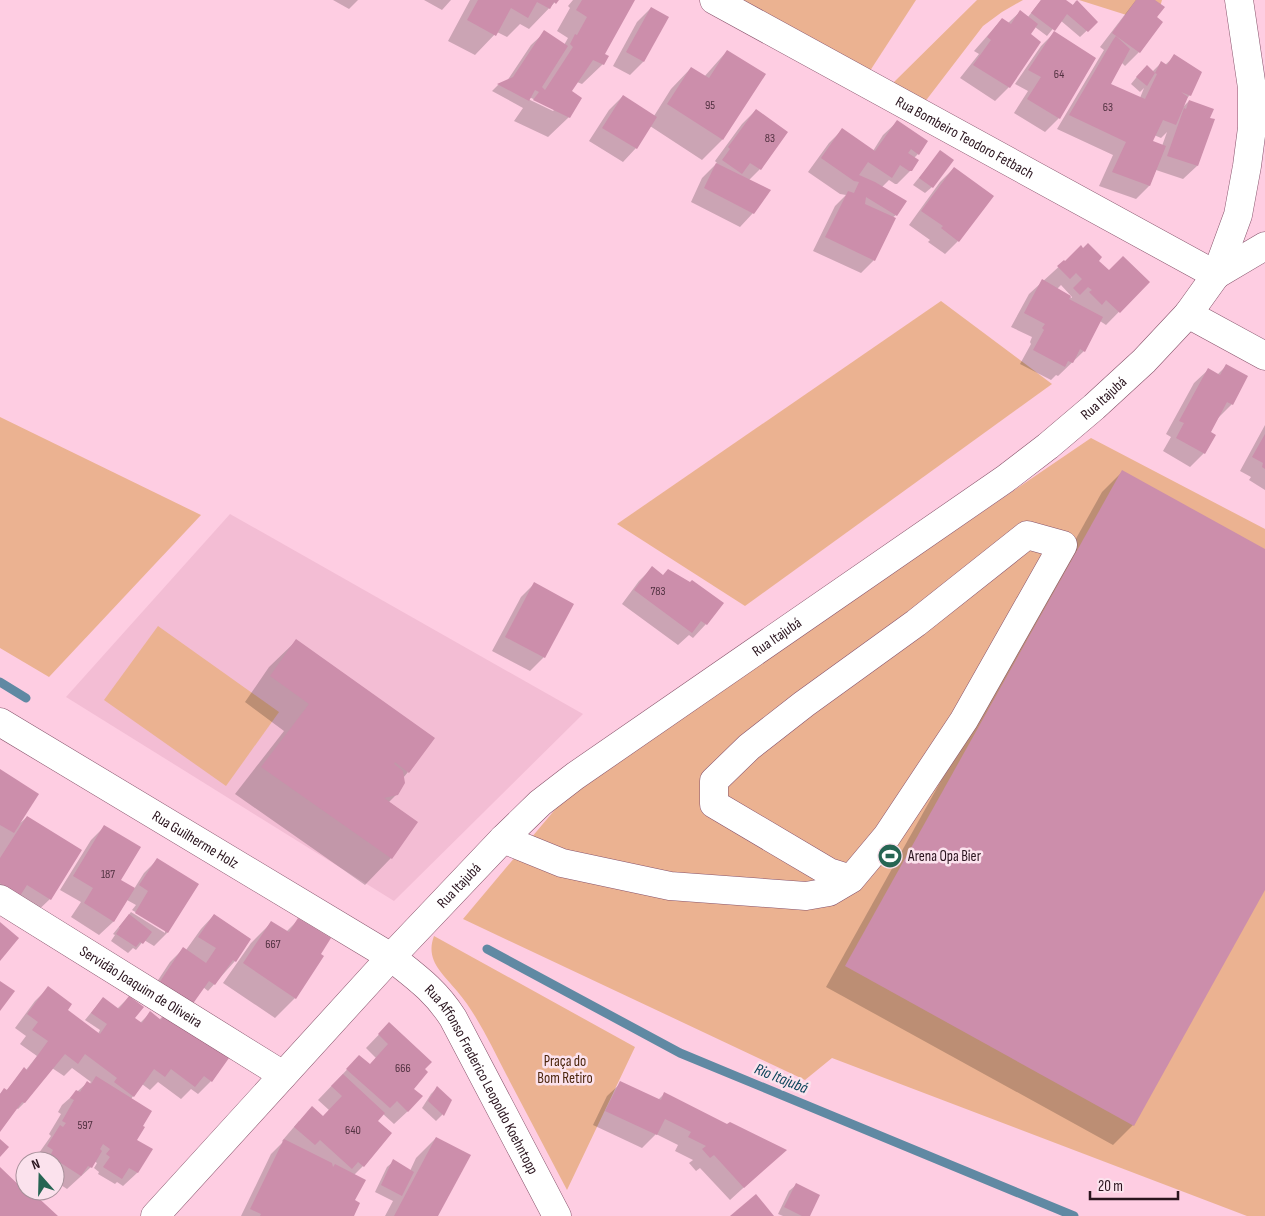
<svg xmlns="http://www.w3.org/2000/svg" width="1265" height="1216" font-family="'Sofia Sans Condensed',sans-serif">
	<style>
		.built { fill: #f3bdd4 }
		.green { fill: #ebb291 }
		.shadow { fill: #0003; fill-rule: evenodd }
		.lines { fill: none; stroke-linecap: round; stroke-linejoin: round }
		.stream { stroke: #6089a3; stroke-width: 9 }
		.building { fill: #cc8eab }
		.minor-casing { stroke: #87536b; stroke-width: 29 }
		.minor { stroke: #fff; stroke-width: 28 }
		.labels { text-anchor: middle; dominant-baseline: central; stroke-width: 5; stroke-linejoin: round; paint-order: stroke }
		.number-label { font-size: 12px; fill: #523241 }
		.street-label { font-size: 15px; fill: #2a141e; stroke: #fbe2ed }
		.poi-label { font-size: 15px; fill: #2a141e; stroke: #fbe2ed; text-anchor: start }
		.park-label { font-size: 15px; fill: #4c260d; stroke: #fbe2ed }
		.water-label { font-size: 16px; font-style: italic; fill: #0a445b; stroke: #fbe2ed }
	</style>
	<rect width="100%" height="100%" fill="#fecde2"/>
	<path class="built" d="M230 514 583 714 394 901 66 697Z"/>
	<g class="green">
		<path d="M733 0H916L866 77Z"/>
		<path d="M977 0H1023L1002 12 983 26 924 103 891 85Z"/>
		<path d="M1079 0H1162L1155 24Z"/>
		<path d="M941 301 1052 384 745 606 617 524Z"/>
		<path d="M0 417 201 515 49 677 0 648Z"/>
		<path d="M1091 438 1265 529V1216H1247L832 1058 805 1080 463 919 568 794Z"/>
		<path d="M158 626 279 712 226 786 104 700Z"/>
		<path d="M434 936 635 1047 567 1190C547 1152 527 1114 507 1076 492 1047 478 1016 457 991 442 973 425 960 434 936Z"/>
	</g>
	<g class="shadow">
		<path d="M333 0H358L349 9Z"/>
		<path d="M424 0H451L442 10Z"/>
		<path d="M470 0H557L529 29 520 24 507 37 497 32 475 55 448 41Z"/>
		<path d="M573 0H634L603 54V64L582 84 577 82 571 91 569 117 548 137 514 121 523 108 492 91 498 85 507 81 531 45 545 32 564 45 568 38 557 31 570 8 568 6ZM529 97 555 109 553 111 528 99Z"/>
		<path d="M1041 0H1060L1072 6 1076 1 1096 22 1080 37 1060 20 1047 36 1035 27 1029 34 1009 87 995 101 960 78 979 54 974 51 1002 19 1008 23 1020 12 1028 17Z"/>
		<path d="M1136 0H1152L1155 18 1161 22 1139 52 1125 66 1121 62 1109 84 1140 98 1144 88 1140 92 1131 84 1140 73 1152 72 1161 63 1165 65 1175 56 1190 95 1185 100 1181 109 1189 101 1197 166 1183 179 1156 170 1149 186 1136 199 1099 186 1113 155 1057 129 1104 50 1100 47ZM1167 132 1162 146 1151 142 1154 135 1161 138Z"/>
		<path d="M651 8 643 62 630 75 613 66 637 22Z"/>
		<path d="M1054 33 1059 118 1045 132 1014 113 1028 91 1015 84 1041 46Z"/>
		<path d="M727 51 722 140 702 160 650 126 636 148 623 162 589 141 609 110 623 96 654 116 671 89 691 68 704 77Z"/>
		<path d="M756 110 760 169 748 181 753 213 740 227 691 202 702 178 717 163 715 161 742 124Z"/>
		<path d="M897 122 918 154 914 158 911 170 897 184H895L889 180 882 187 896 215 892 218 874 260 861 273 813 251 835 206 846 195 840 194 808 172 829 143 842 130 873 151 883 135Z"/>
		<path d="M940 152 932 187 925 193 913 185Z"/>
		<path d="M954 168 958 241 945 254 928 242 930 240 909 225 940 182Z"/>
		<path d="M1097 261 1108 272 1148 282 1106 325 1100 321 1084 351 1058 376 1056 375 1051 380 1020 364 1031 344 1030 342 1032 337 1011 327 1029 294 1064 262ZM1061 285 1072 297V298L1057 289Z"/>
		<path d="M1226 366 1232 404 1218 418 1209 433 1204 453 1190 467 1163 451 1171 437 1166 434 1194 383 1208 370 1217 375Z"/>
		<path d="M1265 425V490L1249 480 1251 477 1240 471Z"/>
		<path d="M1122 472 1265 551V888L1133 1125 1113 1145 826 987 1102 492Z"/>
		<path d="M652 568 706 624 693 638 689 635 678 645 622 604 639 581Z"/>
		<path d="M534 584 572 604 544 657 530 671 492 651 521 597Z"/>
		<path d="M296 641 408 772 403 778 397 794 389 802 416 822 391 858 365 885 235 794 284 731 245 702 269 667Z"/>
		<path d="M0 771 18 825 27 817 50 899 29 919 0 914Z"/>
		<path d="M105 826 119 880 134 889 144 873 157 860 197 885 167 933 154 946 144 940 136 950 133 948 128 953 111 941 115 935 113 934 131 912 165 933V930L132 910 136 905 127 900 113 922 99 935 71 917 81 902 60 890 91 840Z"/>
		<path d="M214 915 250 939 235 961 208 991 203 987 191 1004 211 1081 198 1094 191 1089 181 1099 158 1082 150 1090 142 1084 131 1099 136 1140 151 1150 137 1173 123 1186 117 1182 115 1184 98 1174 99 1172 94 1168 97 1163 94 1161 91 1167 67 1189 55 1181V1161L34 1160 51 1136 49 1134 61 1114 58 1112 62 1105 87 1083 89 1084 91 1082 72 1068 64 1076 52 1068 24 1103 18 1109 16 1108 0 1130V1094L4 1090 6 1091 24 1069 26 1070 37 1056 20 1044 26 1036 15 1028 35 1001 48 988 66 1010 98 1034 100 1030 85 1020 103 998 117 1009 129 997 134 1018 140 1023 150 1013 159 1020 168 1011 147 997 170 962 183 949 186 950 201 929Z"/>
		<path d="M299 919 295 998 275 1018 223 983 251 943 271 923 286 932Z"/>
		<path d="M389 1024 423 1069 413 1089 408 1111 394 1124 383 1114 376 1121 363 1166 354 1175 353 1216H241L271 1154 283 1142 282 1141 299 1121 323 1117 329 1110 318 1100 359 1057 369 1066 376 1058 366 1048Z"/>
		<path d="M621 1083 658 1100 664 1094 727 1125 785 1150 730 1200 700 1168 696 1171 689 1163 693 1160 675 1151 678 1145 656 1134 642 1148 593 1125 607 1096Z"/>
		<path d="M437 1088 450 1100 442 1115 436 1121 422 1108 431 1094Z"/>
		<path d="M436 1138 437 1216H385L393 1201 375 1192 387 1167 394 1161 410 1171 416 1158Z"/>
		<path d="M796 1185 808 1216H783L778 1214 789 1191Z"/>
	</g>
	<g class="lines">
		<g class="stream">
			<path d="M0 682 26 698"/>
			<path d="M487 949 680 1053 1074 1216"/>
		</g>
	</g>
	<g class="building">
		<path d="M478 0H559L556 4 554 2 550 9 537 2 528 18 511 8 496 36 467 20Z"/>
		<path d="M582 0H635L605 54 609 56 604 65 593 60 572 91 582 98 570 118 533 100 539 92 535 90 529 101 497 84 513 77 544 30 568 46 542 87 545 90 573 47 570 44 575 34 577 35 587 17 576 10Z"/>
		<path d="M1041 0H1066L1073 5 1077 0 1098 22 1088 32 1067 14 1055 31 1031 13Z"/>
		<path d="M1136 0H1155L1165 7 1157 17 1163 22 1140 53 1112 33Z"/>
		<path d="M651 7 669 17 644 62 626 52Z"/>
		<path d="M1020 10 1038 24 1031 34 1041 42 1010 88 973 65 991 40 987 37 1002 18 1011 24Z"/>
		<path d="M1054 31 1096 58 1060 119 1027 99 1041 77 1028 70Z"/>
		<path d="M1116 36 1130 49 1111 84 1145 99 1157 74 1155 73 1161 61 1167 65 1174 54 1202 72 1191 96 1181 92 1188 97 1176 125 1163 120 1153 141 1166 146 1150 186 1112 172 1126 142 1069 115 1113 40Z"/>
		<path d="M727 50 766 74 723 140 667 104 691 67 709 78Z"/>
		<path d="M1147 65 1155 73 1147 86 1136 77Z"/>
		<path d="M623 95 657 117 637 149 602 128Z"/>
		<path d="M1189 100 1214 109 1210 118 1215 119 1198 166 1167 156 1184 108 1186 109Z"/>
		<path d="M756 109 788 132 761 170 750 163 742 174 722 160 730 149 728 147Z"/>
		<path d="M897 120 928 141 919 155 911 149 908 153 919 160 912 171H909L900 165 892 178 868 162 859 175 875 182 907 201 897 216 866 197 865 204 896 218 875 261 825 237 848 191 854 193 859 182 854 181 821 158 842 128 875 151Z"/>
		<path d="M940 150 954 160 933 188 919 178Z"/>
		<path d="M716 163 771 190 754 214 704 188Z"/>
		<path d="M954 167 994 196 959 242 941 228 943 226 921 211Z"/>
		<path d="M1088 243 1102 257 1099 261 1109 270 1123 256 1150 282 1120 313 1106 300 1102 305 1089 292 1092 290 1088 287 1080 295 1073 288 1082 279 1076 273 1070 279 1057 266 1064 260 1065 261 1081 245 1083 248Z"/>
		<path d="M1042 279 1071 296 1069 299 1103 317 1085 352 1080 349 1073 363 1068 361 1065 367 1033 350 1044 330 1042 328 1045 324 1024 313Z"/>
		<path d="M1226 364 1248 376 1233 405 1227 402 1211 432 1216 435 1205 454 1176 438 1184 423 1179 421 1208 368 1220 375Z"/>
		<path d="M1265 434V469L1262 467 1263 463 1252 457Z"/>
		<path d="M1122 470 1265 549V890L1134 1126 845 966Z"/>
		<path d="M652 566 663 575 668 569 690 582 692 580 724 603 707 625 701 621 692 633 634 590Z"/>
		<path d="M534 582 574 604 545 658 505 637Z"/>
		<path d="M296 639 435 738 409 773 395 762 394 764 403 771 405 783 398 795 384 798 418 822 392 859 261 767 309 704 270 676Z"/>
		<path d="M0 769 39 794 14 833 0 825Z"/>
		<path d="M27 816 82 850 51 900 27 885 20 896 0 883V858Z"/>
		<path d="M104 825 141 847 121 880 135 888 114 922 84 903 93 888 73 876Z"/>
		<path d="M157 858 199 884 168 933 135 913 148 891 139 885Z"/>
		<path d="M129 914 152 932 143 944 140 942 136 947 116 934 120 928 119 927Z"/>
		<path d="M214 914 251 939 236 962 233 960 215 985 209 981 192 1005 159 983 183 947 206 963 216 948 198 937Z"/>
		<path d="M298 918 331 938 321 954 324 956 296 999 243 963 271 921 289 932Z"/>
		<path d="M0 922 19 938 0 961Z"/>
		<path d="M0 981 15 991 0 1011Z"/>
		<path d="M48 986 72 1004 68 1010 100 1034 107 1024 91 1013 103 997 119 1009 129 996 144 1007 135 1018 142 1023 150 1011 161 1020 167 1011 229 1058 212 1082 204 1076 195 1087 171 1069 165 1077 154 1069 134 1097 114 1082 117 1078 85 1054 78 1064 65 1054 25 1103 22 1102 0 1132V1094L4 1088 7 1090 24 1067 27 1070 48 1041 32 1030 38 1022 27 1014Z"/>
		<path d="M389 1022 432 1062 425 1069 428 1072 414 1089 423 1096 408 1112 397 1101 390 1108 346 1069 359 1055 370 1064 388 1044 378 1034Z"/>
		<path d="M343 1074 385 1113 378 1121 392 1133 364 1167 358 1162 352 1169 320 1140 315 1145 294 1127 312 1106 323 1116 342 1096 331 1086Z"/>
		<path d="M96 1076 152 1111 143 1126 145 1127 137 1140 153 1149 138 1173 129 1168 122 1179 103 1167 110 1157 106 1154 110 1149 103 1144 100 1149 102 1151 92 1168 88 1166 81 1176 50 1156 53 1150 47 1146 60 1125 63 1127 66 1123 62 1121 74 1100 70 1098 76 1090 80 1092 87 1081 91 1084Z"/>
		<path d="M620 1081 661 1100 664 1092 727 1124 730 1122 787 1150 744 1188 714 1155 710 1158 702 1149 706 1146 688 1137 691 1132 665 1119 657 1135 605 1111Z"/>
		<path d="M437 1086 452 1100 444 1116 428 1101Z"/>
		<path d="M436 1137 471 1155 438 1216H394Z"/>
		<path d="M0 1139 9 1147 0 1157Z"/>
		<path d="M284 1139 332 1163 333 1167 335 1164 366 1180 355 1200 360 1203 354 1216H260L261 1214 250 1209Z"/>
		<path d="M393 1159 414 1172 402 1196 381 1185Z"/>
		<path d="M0 1167 25 1191 30 1194 32 1192 58 1216H0Z"/>
		<path d="M796 1183 820 1195 810 1216H802L784 1207Z"/>
		<path d="M756 1194 774 1216H730Z"/>
	</g>
	<g class="lines">
		<defs>
			<g id="minor">
				<path id="s1" d="M714 0 1216 275"/>
				<path d="M1216 275 1265 246"/>
				<path d="M1188 314 1265 356"/>
				<path id="s2" d="M0 722 391 957C416 977 435 990 453 1018L557 1216"/>
				<path d="M503 839 562 863 670 886 806 896 829 892 851 879 887 836 964 720 1063 545 1027 535 916 623 804 704 749 747 714 781V804L829 872 851 879"/>
				<path id="s3" d="M0 899 283 1075"/>
				<path id="s4" d="M155 1216 391 957 503 839 540 803 575 776 1005 479 1048 446 1094 407 1144 361 1188 314 1216 275 1238 215 1247 166 1252 128V88L1239 0"/>
			</g>
		</defs>
		<use href="#minor" class="minor-casing"/>
		<use href="#minor" class="minor"/>
	</g>
	<defs>
		<symbol id="stadium-disc" viewBox="-11 -11 22 22"><circle r="9.5" fill="#266553" stroke="#fbe2ed"/><path d="M0-5a6.5 5 0 1 0 0 10a6.5 5 0 1 0 0-10ZM-3.5-1.8h7v3.6h-7Z" fill="#fff"/></symbol>
	</defs>
	<g fill-rule="evenodd">
		<use href="#stadium-disc" x="876" y="842" width="28" height="28"/>
	</g>
	<g class="labels">
		<g class="number-label">
			<text x="1059" y="74">64</text>
			<text x="710" y="105">95</text>
			<text x="1108" y="107">63</text>
			<text x="770" y="138">83</text>
			<text x="658" y="591">783</text>
			<text x="108" y="874">187</text>
			<text x="273" y="944">667</text>
			<text x="403" y="1068">666</text>
			<text x="85" y="1125">597</text>
			<text x="353" y="1130">640</text>
		</g>
		<g class="street-label">
			<text stroke="none"><textPath href="#s1" startOffset="286">Rua Bombeiro Teodoro Fetbach</textPath></text>
			<text stroke="none"><textPath href="#s4" startOffset="1259">Rua Itajubá</textPath></text>
			<text stroke="none"><textPath href="#s4" startOffset="854">Rua Itajubá</textPath></text>
			<text stroke="none"><textPath href="#s2" startOffset="228">Rua Guilherme Holz</textPath></text>
			<text stroke="none"><textPath href="#s4" startOffset="449">Rua Itajubá</textPath></text>
			<text stroke="none"><textPath href="#s3" startOffset="166">Servidão Joaquim de Oliveira</textPath></text>
			<text stroke="none"><textPath href="#s2" startOffset="611">Rua Affonso Frederico Leopoldo Koehntopp</textPath></text>
		</g>
		<g class="poi-label">
			<text x="908" y="856">Arena Opa Bier</text>
		</g>
		<g class="park-label">
			<text x="565" y="1061">Praça do<tspan x="565" dy="17">Bom Retiro</tspan></text>
		</g>
		<g class="water-label">
			<text transform="translate(781 1079) rotate(22)">Rio Itajubá</text>
		</g>
	</g>
	<g transform="translate(40 1176) rotate(340)"><circle r="24" fill="#fbe2ed" stroke="#a7909a"/>
	<path d="M0-4L9 19L0 12L-9 19Z" fill="#266553"/>
	<text y="-8" font-size="14" font-weight="bold" text-anchor="middle" fill="#2a141e">N</text>
	</g>
	<path d="M1090 1191v8h88v-8" fill="none" stroke="#2a141e" stroke-width="2.5"/>
	<text x="1098" y="1191" font-size="15" fill="#2a141e" stroke="#fbe2ed" stroke-width="4" paint-order="stroke">20 m</text>
</svg>
